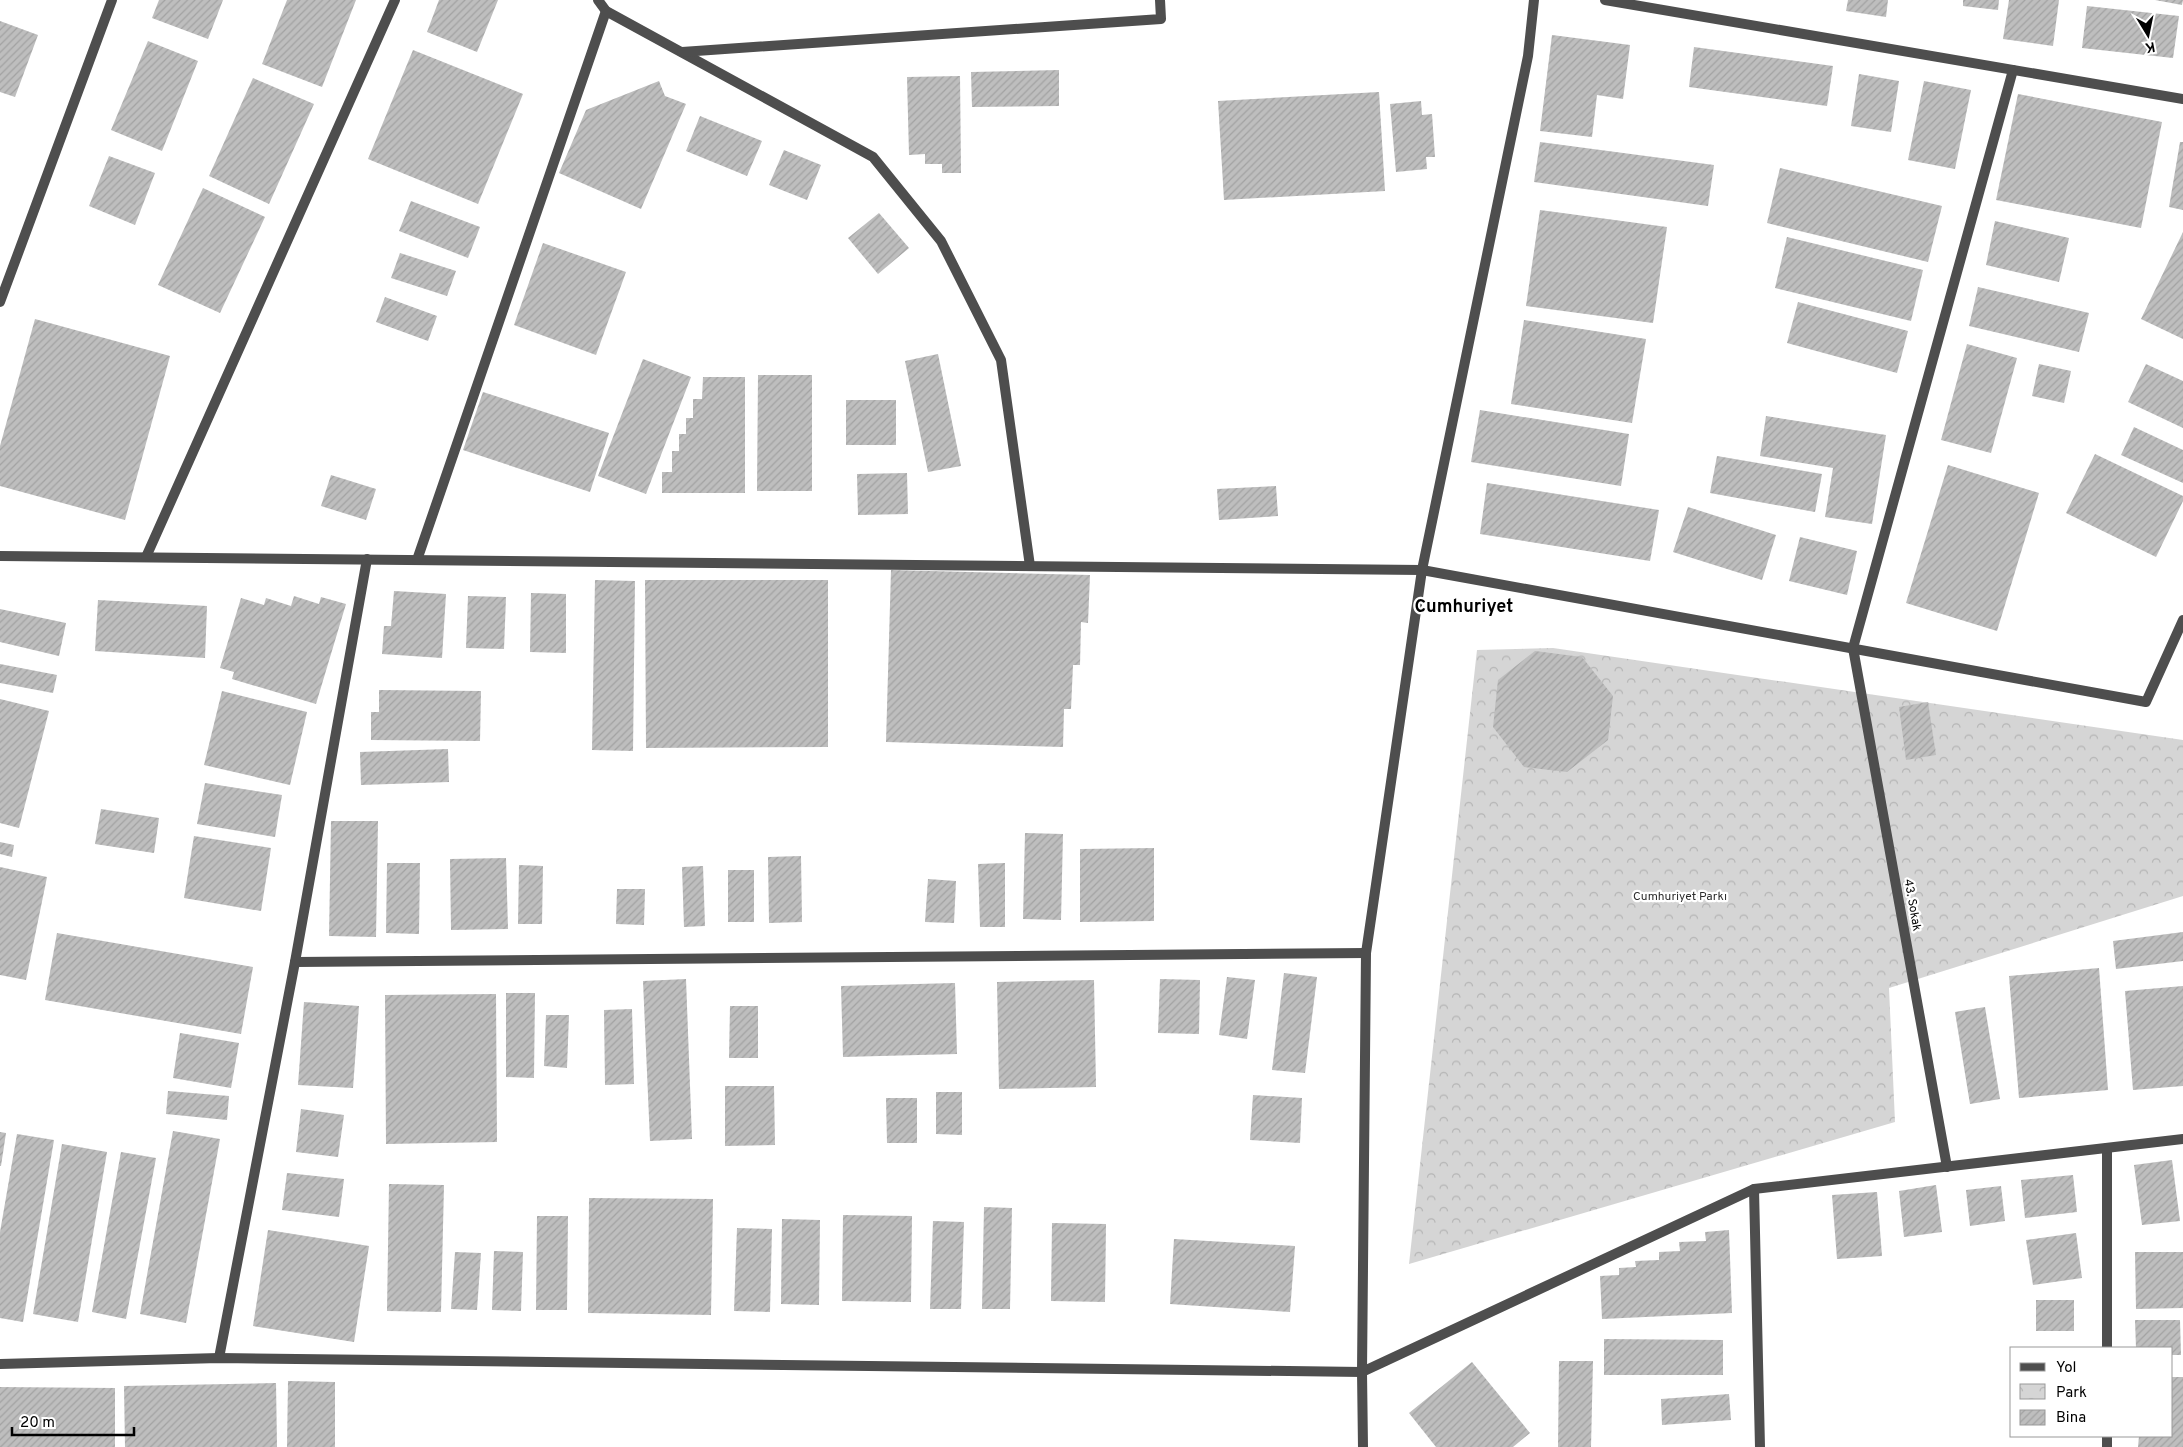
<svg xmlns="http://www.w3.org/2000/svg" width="2183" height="1447" font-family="Overpass,sans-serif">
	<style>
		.park { fill: url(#park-crowns) }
		.building { fill: url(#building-hatch) }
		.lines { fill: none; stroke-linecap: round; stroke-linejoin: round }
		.minor { stroke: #4e4e4e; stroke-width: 10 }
		.labels { text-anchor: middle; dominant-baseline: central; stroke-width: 4.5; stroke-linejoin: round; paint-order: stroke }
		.park-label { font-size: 12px; fill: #2c2c2c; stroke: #fff }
		.street-label { font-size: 12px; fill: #000; stroke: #fff }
		.district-label { font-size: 18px; font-weight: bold; fill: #000; stroke: #fff }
	</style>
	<defs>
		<pattern id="park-crowns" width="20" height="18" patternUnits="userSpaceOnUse" patternTransform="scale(1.25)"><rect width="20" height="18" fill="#d5d5d5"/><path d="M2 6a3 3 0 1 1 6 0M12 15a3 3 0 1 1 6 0" fill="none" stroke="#b5b5b5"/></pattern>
		<pattern id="building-hatch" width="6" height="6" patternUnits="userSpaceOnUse" patternTransform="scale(1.25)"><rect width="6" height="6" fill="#bebebe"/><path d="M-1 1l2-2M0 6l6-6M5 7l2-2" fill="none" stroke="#a2a2a2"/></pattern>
	</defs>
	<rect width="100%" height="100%" fill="#fff"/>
	<path class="park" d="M1553 648 2183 740V896L1889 988 1895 1122 1409 1264 1477 650Z"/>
	<g class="building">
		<path d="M159 0H223L208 39 152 18Z"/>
		<path d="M287 0H356L322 87 262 64Z"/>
		<path d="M439 0H498L477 52 427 32Z"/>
		<path d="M1848 0H1888L1886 17 1846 11Z"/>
		<path d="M1963 0H1999L1998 10 1963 6Z"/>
		<path d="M2009 0H2059L2053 46 2003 39Z"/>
		<path d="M2155 0H2183L2182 5Z"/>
		<path d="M2087 6 2179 16 2173 58 2082 48Z"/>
		<path d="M0 21 38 35 15 97 0 92Z"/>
		<path d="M1552 35 1630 45 1623 99 1597 95 1592 137 1540 131Z"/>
		<path d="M148 41 198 61 162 151 111 130Z"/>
		<path d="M1694 47 1833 66 1827 106 1689 87Z"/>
		<path d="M413 50 523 94 478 204 368 159Z"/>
		<path d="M1059 70V106L972 107 971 72Z"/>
		<path d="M1859 74 1899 81 1891 132 1851 126Z"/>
		<path d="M960 76 961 173H942V164H925V154L909 155 907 77Z"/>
		<path d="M253 78 314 104 269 204 209 176Z"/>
		<path d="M659 81 665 96 686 104 641 209 559 173 586 110Z"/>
		<path d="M1924 81 1971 90 1955 169 1908 160Z"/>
		<path d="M1379 92 1385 191 1224 200 1218 101Z"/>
		<path d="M2018 94 2162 122 2141 228 1996 200Z"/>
		<path d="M1421 101 1422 115 1432 114 1435 157H1426L1427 169 1396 172 1390 104Z"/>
		<path d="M700 116 762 141 747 176 686 151Z"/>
		<path d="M1540 142 1714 165 1708 206 1534 182Z"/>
		<path d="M2180 142H2183V210L2169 207Z"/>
		<path d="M784 150 821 165 807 200 769 185Z"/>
		<path d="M109 156 155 173 135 225 89 206Z"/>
		<path d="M1780 168 1942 206 1928 262 1767 223Z"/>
		<path d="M203 188 265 217 220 313 158 285Z"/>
		<path d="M411 201 480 227 468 258 399 231Z"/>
		<path d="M1540 210 1667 227 1653 323 1526 306Z"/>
		<path d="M879 213 909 248 878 274 848 238Z"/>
		<path d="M1995 221 2069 238 2059 282 1986 265Z"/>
		<path d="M2183 232V339L2141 319Z"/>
		<path d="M1787 237 1923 270 1911 321 1775 288Z"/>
		<path d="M543 243 626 272 596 355 514 325Z"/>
		<path d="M400 253 456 271 447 296 391 278Z"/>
		<path d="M1978 287 2089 313 2079 352 1969 326Z"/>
		<path d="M385 297 437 316 428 341 376 322Z"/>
		<path d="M1798 302 1908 331 1897 373 1787 343Z"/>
		<path d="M35 319 170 356 125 520 0 486V446Z"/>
		<path d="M1524 320 1646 339 1632 423 1511 404Z"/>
		<path d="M1967 344 2017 358 1991 453 1941 440Z"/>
		<path d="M938 354 961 466 928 472 905 361Z"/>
		<path d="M643 359 691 377 646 494 598 476Z"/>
		<path d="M2039 364 2071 371 2064 403 2032 396Z"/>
		<path d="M2146 364 2183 381V428L2128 402Z"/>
		<path d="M758 375H812V491H757Z"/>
		<path d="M703 377H745V493H662V472H672V451H679V434H686V418H693V399H702Z"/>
		<path d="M483 392 609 433 590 492 463 450Z"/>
		<rect x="846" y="400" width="50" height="45"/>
		<path d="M1480 410 1629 434 1621 486 1471 462Z"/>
		<path d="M1766 416 1886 435 1872 524 1825 517 1833 468 1760 456Z"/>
		<path d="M2134 427 2183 450V483L2121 455Z"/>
		<path d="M2095 454 2183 496V501L2156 557 2066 513Z"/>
		<path d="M1717 456 1822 474 1815 512 1710 493Z"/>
		<path d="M1948 465 2039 493 1997 631 1906 603Z"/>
		<path d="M907 473 908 514 858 515 857 474Z"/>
		<path d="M331 475 376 489 366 520 321 506Z"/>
		<path d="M1487 483 1659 510 1650 561 1480 534Z"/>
		<path d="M1276 486 1278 516 1219 520 1217 489Z"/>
		<path d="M1688 507 1776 535 1762 580 1673 552Z"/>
		<path d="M1800 537 1857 551 1847 595 1789 581Z"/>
		<path d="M891 570 1090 575 1088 623 1081 622 1080 665H1073L1071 709H1064L1063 747 886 742Z"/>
		<path d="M595 580 635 581 633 751 592 750Z"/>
		<path d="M645 580H828V747L646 748Z"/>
		<path d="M394 591 446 594 442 658 382 654 384 626H391Z"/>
		<path d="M531 593 566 594V653L530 652Z"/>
		<path d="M294 596 319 604 321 597 346 604 316 704 232 679 234 672 220 668 241 598 264 605 266 598 291 606Z"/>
		<path d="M468 596 506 597 504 649 466 648Z"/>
		<path d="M98 600 207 606 205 658 95 651Z"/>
		<path d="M0 609 66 623 59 656 0 642Z"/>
		<path d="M1535 651 1582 657 1613 696 1608 740 1567 772 1524 767 1493 727 1498 680Z"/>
		<path d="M0 664 57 675 53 693 0 683Z"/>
		<path d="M379 690 481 691 480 741 371 740V712H379Z"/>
		<path d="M222 691 307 712 290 785 204 765Z"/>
		<path d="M0 699 49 711 19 828 0 823Z"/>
		<path d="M1928 702 1936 755 1906 760 1899 707Z"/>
		<path d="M448 749 449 782 361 785 360 752Z"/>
		<path d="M205 783 282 795 275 837 197 824Z"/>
		<path d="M101 809 159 818 154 853 95 844Z"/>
		<path d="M331 821H378L376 937 329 936Z"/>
		<path d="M1025 833 1063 834 1061 920 1023 919Z"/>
		<path d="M194 836 271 848 261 911 184 898Z"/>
		<path d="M0 842 14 845 12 857 0 854Z"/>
		<path d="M1154 848V921L1080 922V849Z"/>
		<path d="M801 856 802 922 769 923 768 857Z"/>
		<path d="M506 858 508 929 451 930 450 859Z"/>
		<path d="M387 863H420L419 934 386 933Z"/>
		<path d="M1005 863V927H980L978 864Z"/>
		<path d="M519 865 543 866 542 924H518Z"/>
		<path d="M703 866 705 926 684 927 682 867Z"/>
		<path d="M0 867 47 877 26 980 0 975Z"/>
		<rect x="728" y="870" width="26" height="52"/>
		<path d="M928 879 956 881 954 923 925 922Z"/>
		<path d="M617 889H645L644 925 616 924Z"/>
		<path d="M2183 932V961L2116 969 2113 941Z"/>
		<path d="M57 933 253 967 241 1034 45 1000Z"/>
		<path d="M2099 968 2108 1090 2019 1098 2009 976Z"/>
		<path d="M1284 973 1317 977 1305 1073 1272 1070Z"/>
		<path d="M1227 977 1255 980 1247 1039 1219 1035Z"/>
		<path d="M686 979 692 1139 650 1141 643 981Z"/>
		<path d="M1160 979 1200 980 1199 1034 1158 1033Z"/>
		<path d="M1094 980 1096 1087 999 1089 997 982Z"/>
		<path d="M955 983 957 1054 843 1057 841 986Z"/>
		<path d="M2183 986V1086L2133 1090 2125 991Z"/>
		<path d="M506 993H535L534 1078 506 1077Z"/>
		<path d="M496 994 497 1142 386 1144 385 995Z"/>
		<path d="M304 1002 359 1006 353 1088 298 1085Z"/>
		<path d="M730 1006H758V1058H729Z"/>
		<path d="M1985 1007 2000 1099 1970 1104 1955 1012Z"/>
		<path d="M632 1009 634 1084 605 1085 604 1010Z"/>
		<path d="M546 1015H569L567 1068 544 1066Z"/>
		<path d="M180 1033 239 1043 231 1088 173 1078Z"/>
		<path d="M725 1086H774L775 1145 725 1146Z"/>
		<path d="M168 1091 229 1096 227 1120 166 1114Z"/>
		<path d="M936 1092H962V1135L936 1134Z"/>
		<path d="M1253 1095 1302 1098 1300 1143 1250 1140Z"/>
		<path d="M886 1098H917V1143H887Z"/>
		<path d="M301 1109 344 1115 338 1157 296 1152Z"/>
		<path d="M173 1131 220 1139 186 1323 140 1314Z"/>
		<path d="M0 1132 6 1133 1 1166H0Z"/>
		<path d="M17 1134 54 1140 23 1322 0 1318V1232Z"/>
		<path d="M62 1144 107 1152 78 1322 33 1314Z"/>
		<path d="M121 1152 156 1158 126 1319 92 1312Z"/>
		<path d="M2172 1160 2180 1221 2142 1225 2134 1165Z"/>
		<path d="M287 1173 344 1179 339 1217 282 1210Z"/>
		<path d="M2073 1175 2077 1212 2025 1218 2021 1180Z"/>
		<path d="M389 1184 444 1185 441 1312 387 1311Z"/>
		<path d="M1936 1185 1942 1232 1904 1237 1899 1191Z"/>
		<path d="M2001 1186 2005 1221 1970 1226 1966 1190Z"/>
		<path d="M1877 1192 1882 1256 1837 1259 1832 1195Z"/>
		<path d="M589 1198 713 1199 711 1315 588 1313Z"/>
		<path d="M984 1207 1012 1208 1010 1309H982Z"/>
		<path d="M843 1215 912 1216 911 1302 842 1301Z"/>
		<path d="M537 1216H568L567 1310H536Z"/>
		<path d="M782 1219 820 1220 819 1305 781 1304Z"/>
		<path d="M933 1221 964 1222 961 1309H930Z"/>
		<path d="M1052 1223 1106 1224 1105 1302 1051 1301Z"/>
		<path d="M737 1228 772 1229 770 1312 734 1311Z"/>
		<path d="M268 1230 369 1246 354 1342 253 1326Z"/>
		<path d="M1729 1230 1732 1313 1602 1319 1600 1276 1619 1275V1268L1636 1267 1635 1261 1659 1260V1252L1680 1251 1679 1242 1706 1241 1705 1232Z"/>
		<path d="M2076 1233 2082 1278 2033 1285 2026 1240Z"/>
		<path d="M1174 1239 1295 1246 1290 1312 1170 1304Z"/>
		<path d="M494 1251 523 1252 521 1311 492 1310Z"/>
		<path d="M455 1252 481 1253 477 1310 451 1309Z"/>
		<path d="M2135 1252H2183V1308L2136 1309Z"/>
		<rect x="2036" y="1300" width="38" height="31"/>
		<path d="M2135 1320H2180L2181 1355H2172V1348H2136Z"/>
		<path d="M1604 1339 1723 1340V1375H1604Z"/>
		<path d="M1559 1361H1593L1591 1447H1558Z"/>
		<path d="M1472 1362 1530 1433 1513 1447H1436L1409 1413Z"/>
		<path d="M2172 1377H2183V1447H2138L2139 1436H2172Z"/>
		<path d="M288 1381 335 1382V1447H287Z"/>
		<path d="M276 1383 277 1447H125L124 1386Z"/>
		<path d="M0 1387 115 1388V1447H0Z"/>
		<path d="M1729 1394 1731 1420 1662 1425 1661 1399Z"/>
	</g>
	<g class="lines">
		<g class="minor">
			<path d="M598 0 606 11 873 157 941 241 1001 360 1030 566"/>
			<path d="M1605 0 2183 99"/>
			<path d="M682 52 1161 19 1160 0"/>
			<path d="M0 302 112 0"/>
			<path d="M0 556 1422 570 2146 702 2183 620"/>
			<path d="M146 557 395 0"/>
			<path d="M417 560 606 11"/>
			<path d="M295 962 1366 953"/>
			<path d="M2107 1148V1348"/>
			<path d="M1947 1167 1853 648 2013 70"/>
			<path d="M1754 1189 1760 1447"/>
			<path d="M219 1358 295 962 367 559"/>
			<path d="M0 1364 219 1358 1362 1372 1754 1189 2183 1139"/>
			<path d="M2107 1436V1447"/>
			<path d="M1363 1447 1362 1372 1366 953 1422 570 1528 56 1534 0"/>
		</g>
	</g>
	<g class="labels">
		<g class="park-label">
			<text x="1680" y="897">Cumhuriyet Parkı</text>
		</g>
		<g class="street-label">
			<text transform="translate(1912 905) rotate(80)">43. Sokak</text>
		</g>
		<g class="district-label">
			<text x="1464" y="607">Cumhuriyet</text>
		</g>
	</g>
	<rect x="2010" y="1347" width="162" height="90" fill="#ffffff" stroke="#999999"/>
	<rect x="2020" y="1363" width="25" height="8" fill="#4e4e4e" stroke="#999999"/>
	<text x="2056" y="1372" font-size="15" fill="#000000">Yol</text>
	<rect x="2020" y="1384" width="25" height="15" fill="url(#park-crowns)" stroke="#999999"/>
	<text x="2056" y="1397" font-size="15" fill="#000000">Park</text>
	<rect x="2020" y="1410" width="25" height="15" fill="url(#building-hatch)" stroke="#999999"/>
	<text x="2056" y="1422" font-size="15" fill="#000000">Bina</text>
	<g transform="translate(2148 35) rotate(170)" stroke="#ffffff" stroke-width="4" paint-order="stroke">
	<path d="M0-4L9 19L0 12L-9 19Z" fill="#000000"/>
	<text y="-8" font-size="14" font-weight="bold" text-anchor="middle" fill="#000000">K</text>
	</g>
	<path d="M12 1427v8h122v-8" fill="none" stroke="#000000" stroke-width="2.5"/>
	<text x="20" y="1427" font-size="15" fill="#000000" stroke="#ffffff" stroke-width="4" paint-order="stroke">20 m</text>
</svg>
